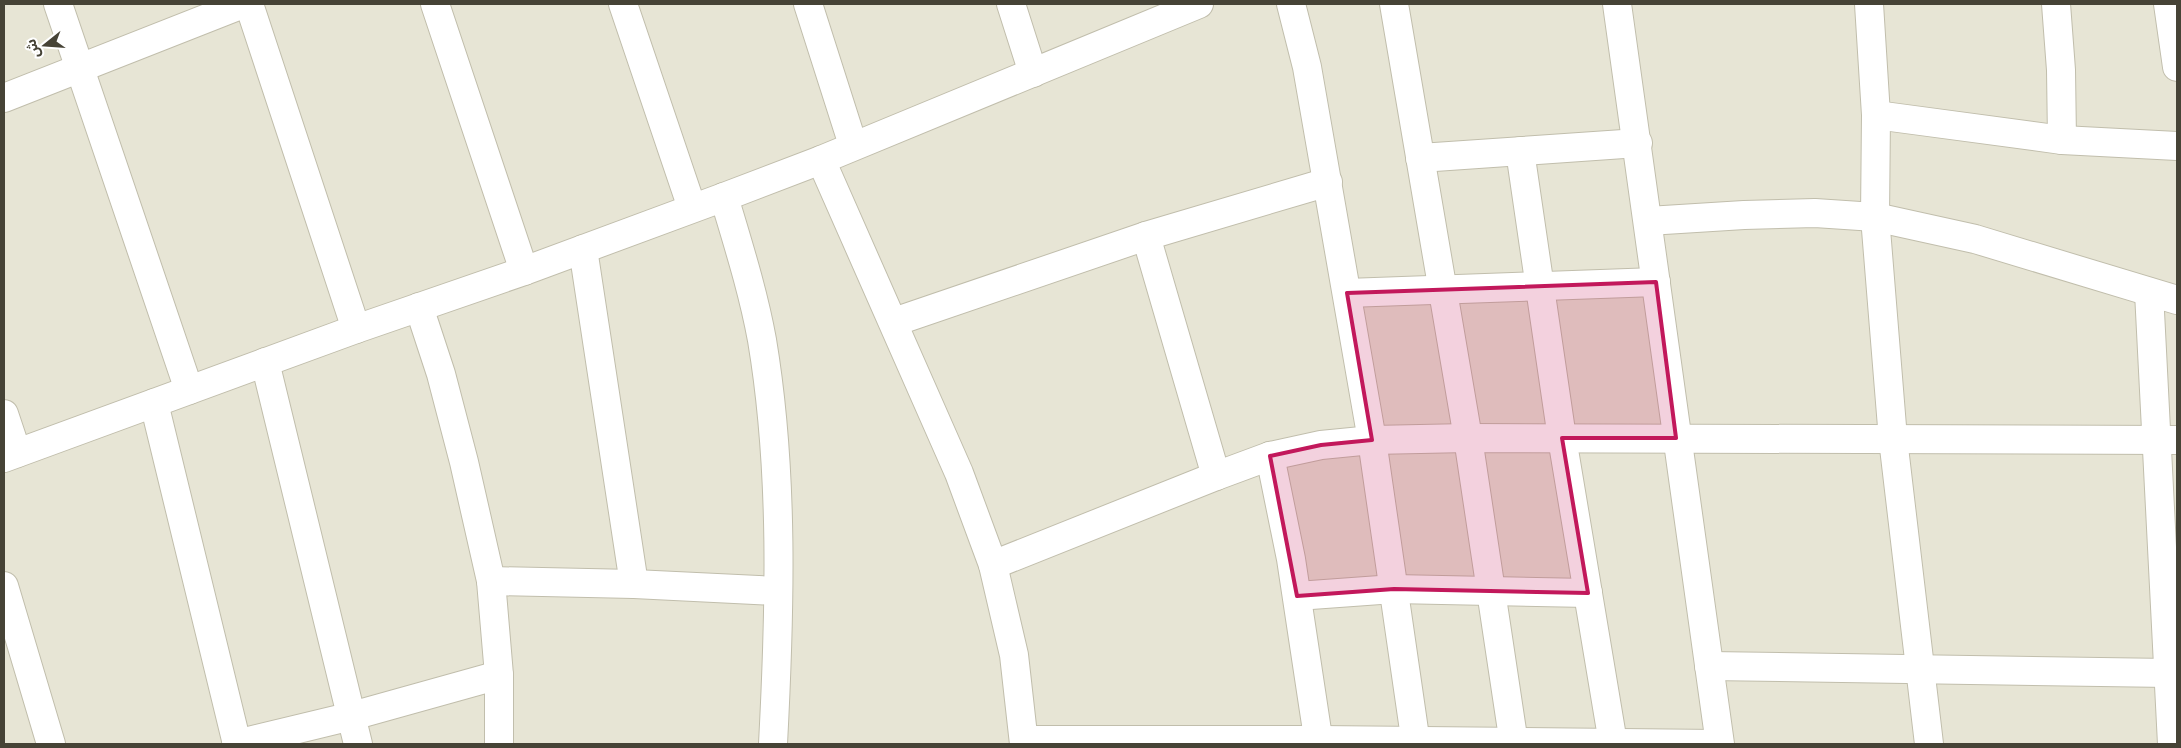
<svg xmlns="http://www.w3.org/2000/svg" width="2181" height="748" font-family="Commissioner,'Noto Sans Arabic',sans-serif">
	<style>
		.residential { fill: #e7e5d5 }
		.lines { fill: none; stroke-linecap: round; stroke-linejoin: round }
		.minor-casing { stroke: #c1beac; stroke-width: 30 }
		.minor { stroke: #fff; stroke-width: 28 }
		.marked { fill: #c2185b; fill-opacity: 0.2; stroke: #c2185b; stroke-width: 4; stroke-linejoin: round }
	</style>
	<rect width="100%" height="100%" fill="#f3f2e7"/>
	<rect class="residential" x="4" y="4" width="2173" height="740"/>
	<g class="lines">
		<defs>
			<g id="minor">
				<path d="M58 4 189 390"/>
				<path d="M249 4 356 329"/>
				<path d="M435 4 524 271"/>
				<path d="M623 4 692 208"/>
				<path d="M808 4 853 145"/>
				<path d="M1011 4 1033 73"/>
				<path d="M1291 4 1307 67 1372 440 1416 744"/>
				<path d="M1394 4 1468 438 1514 744"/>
				<path d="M1617 4 1720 744"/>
				<path d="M1869 4 1876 115 1875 217 1893 439 1929 744"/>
				<path d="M2056 4 2061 70 2062 140"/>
				<path d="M2168 4 2177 67"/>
				<path d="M4 98 243 4"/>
				<path d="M1876 115 2062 140 2177 146"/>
				<path d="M1520 151 1562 438 1613 743"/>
				<path d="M1420 158 1638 143"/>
				<path d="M821 160 959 473 993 565 1014 655 1024 744"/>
				<path d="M724 197C738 244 753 291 762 340 784 471 780 611 773 744"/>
				<path d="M1648 221 1744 215 1815 213 1875 217 1975 239 2177 300"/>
				<path d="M1146 236 1216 476"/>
				<path d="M583 249 634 584"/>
				<path d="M2149 292 2172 744"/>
				<path d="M1347 293 1656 282"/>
				<path d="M419 307 441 374 464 462 491 581 499 675V744"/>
				<path d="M894 322 1146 236 1328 182"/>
				<path d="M265 362 358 744"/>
				<path d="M154 403 237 744"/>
				<path d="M4 414 17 453"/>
				<path d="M1270 456 1291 559 1319 744"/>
				<path d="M4 458 356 329 524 271 724 197 821 160 1199 4"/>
				<path d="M993 565 1216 476 1270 456 1321 445 1372 440 1468 438 2177 440"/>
				<path d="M491 581 634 584 777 591"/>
				<path d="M4 586 51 744"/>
				<path d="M1297 596 1394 589 1588 593"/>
				<path d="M1709 666 2169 673"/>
				<path d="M1024 740H1319L1717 744"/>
				<path d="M236 744 352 716 499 675"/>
			</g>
		</defs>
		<use href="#minor" class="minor-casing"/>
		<use href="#minor" class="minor"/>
	</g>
	<path class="marked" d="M1656 282 1676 438H1562L1588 593 1394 589 1297 596 1270 456 1321 445 1372 440 1347 293Z"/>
	<rect width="2181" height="748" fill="none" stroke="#464336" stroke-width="10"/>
	<g transform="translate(45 45) rotate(253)" stroke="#ffffff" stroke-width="4" paint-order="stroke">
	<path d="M0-4L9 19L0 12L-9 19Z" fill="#464336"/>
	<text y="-8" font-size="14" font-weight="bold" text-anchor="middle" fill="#464336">ش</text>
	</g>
</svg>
